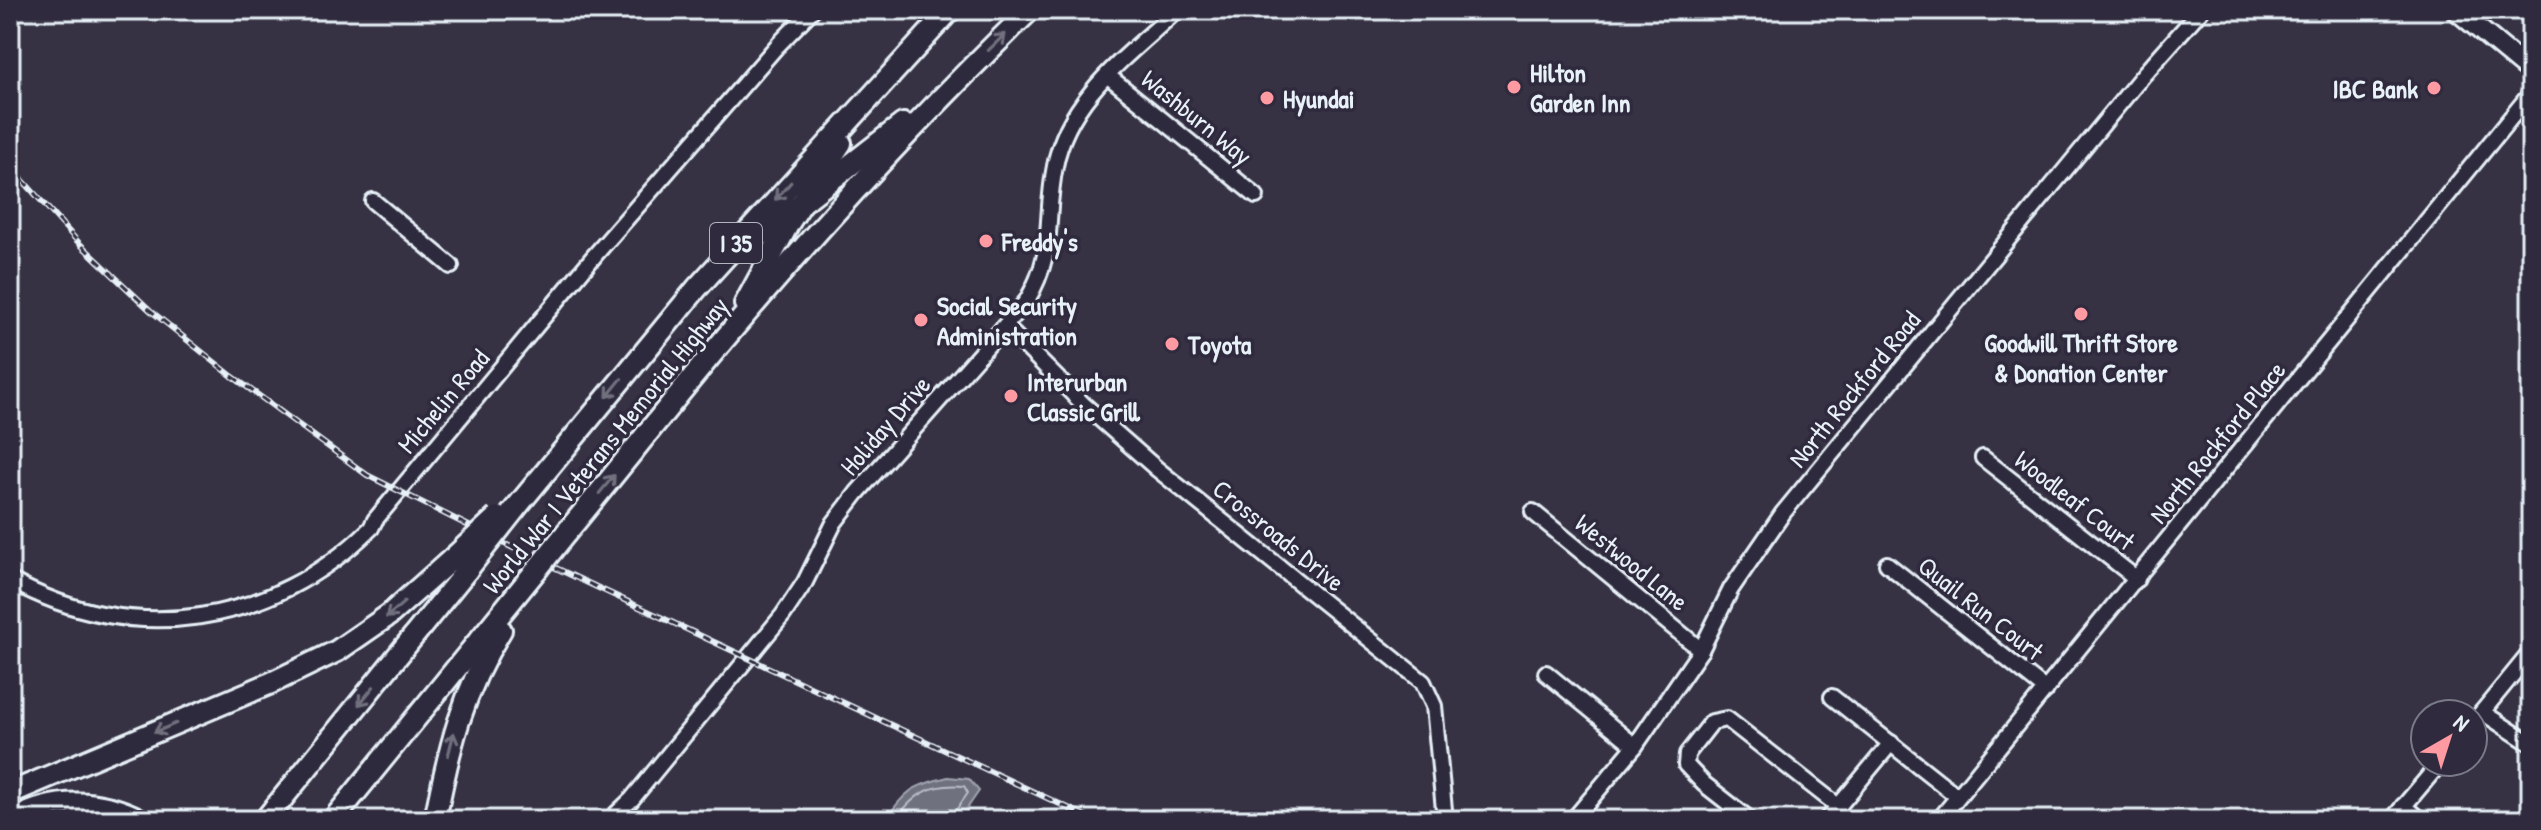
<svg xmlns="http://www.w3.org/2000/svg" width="2541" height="830" font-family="'Patrick Hand',sans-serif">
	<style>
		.water { fill: #70717f; stroke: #a0a4af; stroke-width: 2 }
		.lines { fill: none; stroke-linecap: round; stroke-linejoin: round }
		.shore { stroke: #b8bec8; stroke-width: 2 }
		.minor-casing { stroke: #e8f1f8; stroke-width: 20 }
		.major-casing { stroke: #e8f1f8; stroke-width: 24 }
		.highway-casing { stroke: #e8f1f8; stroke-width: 26 }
		.minor { stroke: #2f2a3d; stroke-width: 14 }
		.major { stroke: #2f2a3d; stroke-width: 18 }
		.highway { stroke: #2f2a3d; stroke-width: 20 }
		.rail-casing { stroke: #e8f1f8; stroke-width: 6 }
		.rail { stroke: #2f2a3d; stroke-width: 3; stroke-dasharray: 9; stroke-linecap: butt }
		.highway-bridge-casing { stroke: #e8f1f8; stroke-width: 26; stroke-linecap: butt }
		.highway-bridge { stroke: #2f2a3d; stroke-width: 20 }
		.oneway { stroke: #70707e }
		.poi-dot { fill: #ff9aa2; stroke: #2f2a3d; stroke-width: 3 }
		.labels { text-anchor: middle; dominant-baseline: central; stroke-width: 7; stroke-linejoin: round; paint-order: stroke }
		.shield { fill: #2f2a3d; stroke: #b0b5c0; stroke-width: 2 }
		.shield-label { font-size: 24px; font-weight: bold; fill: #e8f1f8 }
		.poi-label { font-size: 26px; font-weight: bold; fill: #e8f1f8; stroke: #2f2a3d; text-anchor: start }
		.street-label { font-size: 26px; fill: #e8f1f8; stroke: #2f2a3d }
	</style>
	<rect width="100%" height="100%" fill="#363244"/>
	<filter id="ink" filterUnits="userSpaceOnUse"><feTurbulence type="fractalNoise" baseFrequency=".0125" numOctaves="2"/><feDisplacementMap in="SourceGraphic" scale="16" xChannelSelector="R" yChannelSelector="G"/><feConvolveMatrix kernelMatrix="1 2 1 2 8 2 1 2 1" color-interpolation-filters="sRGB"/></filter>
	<g filter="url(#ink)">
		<path class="water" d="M948 777 969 779 979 791 959 820H885C907 790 911 786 948 777Z"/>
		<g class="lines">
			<path class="shore" d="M895 820C914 794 930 783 964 786L968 793 954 813 953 820"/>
			<defs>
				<g id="minor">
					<path d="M1107 75 1256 196"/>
					<path d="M373 201 451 266"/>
					<path d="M1005 326 1083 404 1157 469 1423 682 1434 706 1445 820"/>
					<path d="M1983 458 2137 579"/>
					<path d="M1533 512 1701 650"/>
					<path d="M1887 564 2046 690"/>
					<path d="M10 580C132 648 272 626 371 528L375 520 595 255 777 46 812 10"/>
					<path d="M1546 673 1635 746"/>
					<path d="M1832 697 1957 796"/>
					<path d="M2482 712 2531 744"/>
					<path d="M2473 723 2531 652"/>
					<path d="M2403 806 2420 820"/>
					<path d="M610 820 632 799 783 615 805 582 834 523 857 493 1026 302C1057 250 1044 220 1055 166 1068 97 1129 55 1177 10"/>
					<path d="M1573 820 1635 746 1701 650 1731 589 1783 513 2144 74 2201 10"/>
					<path d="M1750 820 1704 784 1686 765 1687 754 1712 722 1727 719 1838 806"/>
					<path d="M1827 820 1891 743"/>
					<path d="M1939 820 2531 93"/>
					<path d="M2392 820 2441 762"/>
				</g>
				<path id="major" d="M2456 10 2531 72"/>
				<g id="highway">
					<path d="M745 247 903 124"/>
					<path d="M745 304 790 221 841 143"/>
					<path d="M515 509 697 288 950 10"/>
					<path d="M566 533C622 466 675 397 732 330 826 220 925 111 1030 10"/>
					<path d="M10 793 271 683 337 651 389 615 453 558"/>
					<path d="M14 820C54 797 101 799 141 820"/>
					<path d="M265 820 467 570"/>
					<path d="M333 820 538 568"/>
					<path d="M435 820C449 748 462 693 501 630"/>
				</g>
			</defs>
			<use href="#minor" class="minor-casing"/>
			<use href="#major" class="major-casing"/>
			<use href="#highway" class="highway-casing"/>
			<use href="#minor" class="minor"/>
			<use href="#major" class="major"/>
			<use href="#highway" class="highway"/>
			<defs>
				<path id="rail" d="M10 166 79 243 151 311 232 376 367 475 511 547 1094 820"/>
			</defs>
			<use href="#rail" class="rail-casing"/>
			<use href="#rail" class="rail"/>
			<defs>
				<g id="highway-bridge">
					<path d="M453 558 497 517"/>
					<path d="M538 568 566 533"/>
					<path d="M467 570 515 509"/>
				</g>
			</defs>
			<use href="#highway-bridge" class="highway-bridge-casing"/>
			<use href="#highway-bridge" class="highway-bridge"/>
		</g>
		<defs><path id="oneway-shaft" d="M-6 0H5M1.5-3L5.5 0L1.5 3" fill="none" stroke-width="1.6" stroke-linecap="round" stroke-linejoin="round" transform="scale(2)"/></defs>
		<g class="oneway">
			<use href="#oneway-shaft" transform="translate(997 42) rotate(-44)"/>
			<use href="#oneway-shaft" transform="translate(783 191) rotate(132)"/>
			<use href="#oneway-shaft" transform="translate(614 388) rotate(129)"/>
			<use href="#oneway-shaft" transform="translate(607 484) rotate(-50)"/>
			<use href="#oneway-shaft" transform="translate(395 610) rotate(139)"/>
			<use href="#oneway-shaft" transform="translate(366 696) rotate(129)"/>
			<use href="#oneway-shaft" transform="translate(165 728) rotate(157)"/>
			<use href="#oneway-shaft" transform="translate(451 744) rotate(-76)"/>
		</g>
	</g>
	<g class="poi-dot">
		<circle cx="1514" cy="87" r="8"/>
		<circle cx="2434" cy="88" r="8"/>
		<circle cx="1267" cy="98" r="8"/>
		<circle cx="986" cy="241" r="8"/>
		<circle cx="2081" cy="314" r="8"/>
		<circle cx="921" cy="320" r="8"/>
		<circle cx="1172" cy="344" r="8"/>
		<circle cx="1011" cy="396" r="8"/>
	</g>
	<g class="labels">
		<rect class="shield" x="710" y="223" width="52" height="40" rx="6"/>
		<g class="shield-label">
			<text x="736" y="243">I 35</text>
		</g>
		<g class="poi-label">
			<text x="1530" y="72">Hilton<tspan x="1530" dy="30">Garden Inn</tspan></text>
			<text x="2418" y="88" text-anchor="end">IBC Bank</text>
			<text x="1283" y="98">Hyundai</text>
			<text x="1002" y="241">Freddy's</text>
			<text x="937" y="305">Social Security<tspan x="937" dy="30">Administration</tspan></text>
			<text x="2081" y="342" text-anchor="middle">Goodwill Thrift Store<tspan x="2081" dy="30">&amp; Donation Center</tspan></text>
			<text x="1188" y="344">Toyota</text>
			<text x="1027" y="381">Interurban<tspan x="1027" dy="30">Classic Grill</tspan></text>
		</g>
		<g class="street-label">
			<text transform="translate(1197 117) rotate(39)">Washburn Way</text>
			<text transform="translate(1854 389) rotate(-51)">North Rockford Road</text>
			<text transform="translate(443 401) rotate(-50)">Michelin Road</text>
			<text transform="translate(885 425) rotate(-49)">Holiday Drive</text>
			<text transform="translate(2217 442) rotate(-51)">North Rockford Place</text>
			<text transform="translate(605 445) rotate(-51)">World War I Veterans Memorial Highway</text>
			<text transform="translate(2075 500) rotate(38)">Woodleaf Court</text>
			<text transform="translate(1279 535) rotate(39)">Crossroads Drive</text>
			<text transform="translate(1632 562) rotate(39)">Westwood Lane</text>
			<text transform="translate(1981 608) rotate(38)">Quail Run Court</text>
		</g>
	</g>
	<rect width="2541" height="830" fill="none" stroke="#2f2a3d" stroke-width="40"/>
	<rect x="20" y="20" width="2501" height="790" fill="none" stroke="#e8f1f8" stroke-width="3" filter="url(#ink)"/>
	<g transform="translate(2449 738) rotate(39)"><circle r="38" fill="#2f2a3d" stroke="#797a88" stroke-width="2"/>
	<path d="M0-6L14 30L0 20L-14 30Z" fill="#ff9aa2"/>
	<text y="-12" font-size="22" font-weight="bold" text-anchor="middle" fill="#e8f1f8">N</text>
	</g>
</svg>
